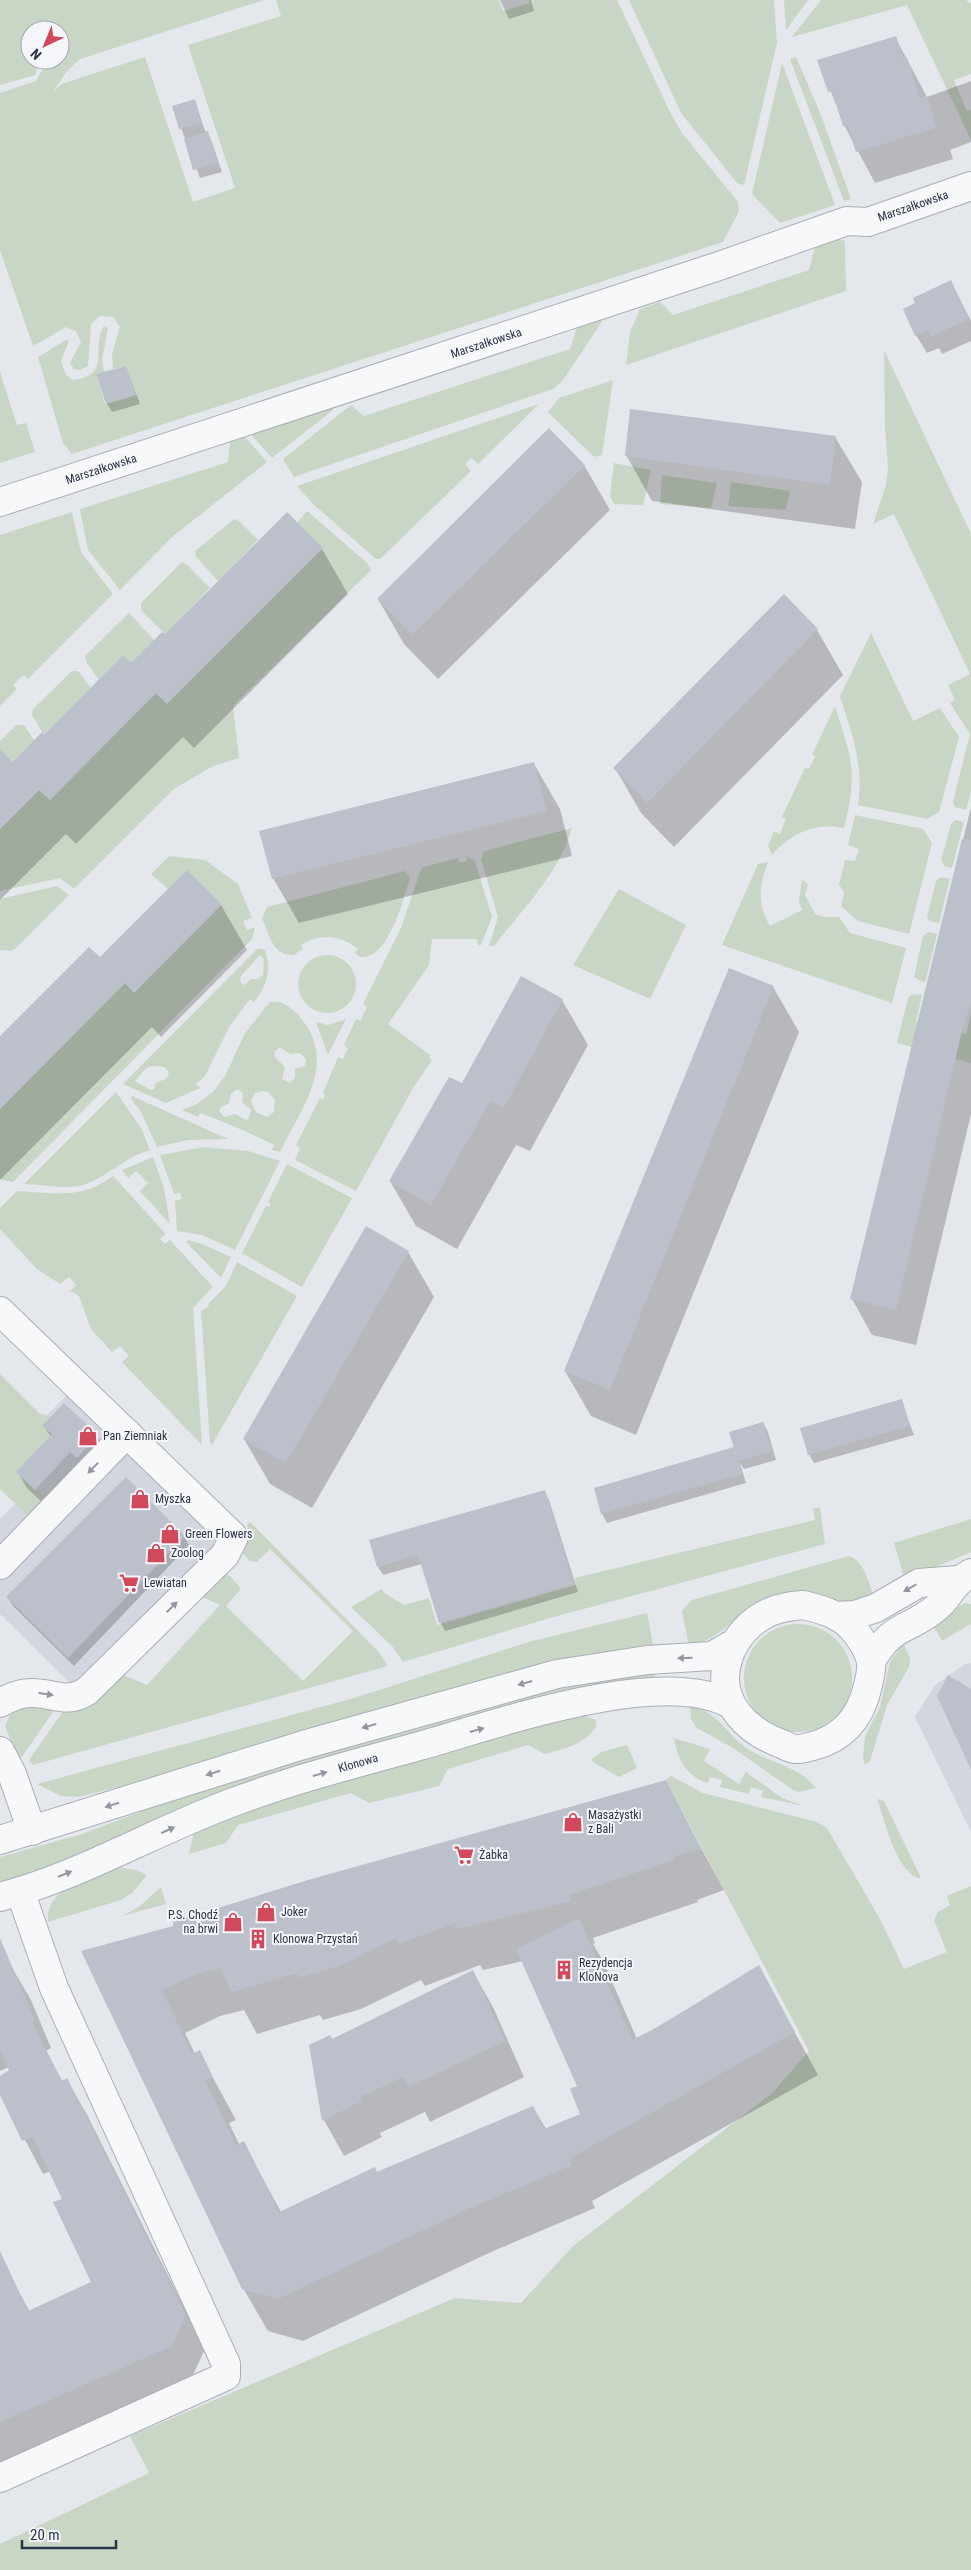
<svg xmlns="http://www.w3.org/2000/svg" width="971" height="2570" font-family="'Roboto Condensed',sans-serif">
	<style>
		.built { fill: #d2d6de }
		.green { fill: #c9d6c5; fill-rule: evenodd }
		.shadow { fill: #0003; fill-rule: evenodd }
		.building { fill: #bbc0ca }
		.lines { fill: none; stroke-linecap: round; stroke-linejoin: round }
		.minor-casing { stroke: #a9aeb7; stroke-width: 30 }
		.minor { stroke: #f7f8fa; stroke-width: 28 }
		.oneway { fill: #9196a0 }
		.labels { text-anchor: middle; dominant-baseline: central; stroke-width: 4; stroke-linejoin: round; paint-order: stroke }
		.street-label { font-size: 12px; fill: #2b3445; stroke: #f4f6f9 }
		.poi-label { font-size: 12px; fill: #2b3445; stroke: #f4f6f9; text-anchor: start }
	</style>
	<rect width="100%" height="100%" fill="#e4e7ec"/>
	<g class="built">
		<path d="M73 1389 238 1554 91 1704 0 1614V1519L17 1502 0 1462Z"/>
		<path d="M971 1663V1832L915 1717 935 1685 965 1664Z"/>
	</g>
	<g class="green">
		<path d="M0 0H264L80 59 66 72 52 94 61 84 145 57 193 202 235 188 188 45 281 16 276 0H499L503 11 530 3 529 0H617L671 114 682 133 738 202 739 211 723 242 72 454 63 443 38 357 66 340 69 341 61 361 66 375 72 380C113 376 90 348 104 326L108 328 102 360 104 372 96 374 105 404 136 395 126 366 113 369 112 354 120 327 113 317 100 316 91 324 88 366 80 370 74 369 70 363 81 342 76 331 66 327 33 346 0 250V93L36 81 48 60H60V30H30V60H40L35 75 0 85Z"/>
		<path d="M629 0H774L777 43 744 185 737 183 681 113Z"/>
		<path d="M784 0H808L786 30Z"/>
		<path d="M821 0H966L971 4V74L954 80 967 111 971 110V140L907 5 792 37Z"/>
		<path d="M796 57 821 115 851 199 844 201 791 62V59Z"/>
		<path d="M782 63 835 205 780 223 752 194Z"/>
		<path d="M839 240H844L845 243 846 291 626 365 630 332 640 309 660 302 673 315 809 270 815 247Z"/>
		<path d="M605 317 563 380 553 389 294 477 283 459 351 405 364 416 570 349 578 323Z"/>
		<path d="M884 350 971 534V791L966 810 955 807 953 802 970 734 950 703 955 700 948 685 970 674 894 514 873 524 886 485 888 467 885 428Z"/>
		<path d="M0 372 17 425 26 423 35 452 0 463Z"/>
		<path d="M613 380 602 455 594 457 548 412 559 398Z"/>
		<path d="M539 404 478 464 471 458 465 464 471 471 380 559H376L313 504 297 486Z"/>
		<path d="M330 406 333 410 272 458 249 432Z"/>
		<path d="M244 436 267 462 172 537 120 590 88 550 80 509 228 462 230 441Z"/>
		<path d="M614 463 651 470 643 505 614 504 610 496Z"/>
		<path d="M662 475 717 483 711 508 660 504Z"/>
		<path d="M731 482 790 491 786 510 728 506Z"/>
		<path d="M307 511 366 562 371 570 233 706 239 758 213 766 174 789 74 889 60 878 0 891V829L39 790 50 800 156 693Z"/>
		<path d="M72 512 81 552 113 594 28 679 23 675 13 685 17 689 0 706V535Z"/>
		<path d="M234 519 239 521 258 540 218 581 196 557 195 551Z"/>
		<path d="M182 562 186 564 210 588 165 634 141 610V603Z"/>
		<path d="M129 613 156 642 133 666 123 655 99 680 87 663 85 656Z"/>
		<path d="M871 633 913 721 940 708 959 737 939 812 927 819 858 805C864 763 852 735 840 696Z"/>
		<path d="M72 671H78L91 688 44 735 32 715 33 709Z"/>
		<path d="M835 706C852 760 858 772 844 828 816 822 791 833 772 855L768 846 774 831 780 834 786 819 782 817 805 768 809 769 815 756 812 755Z"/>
		<path d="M16 725H24L36 743 15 764 5 754 0 760V741Z"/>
		<path d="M855 815 923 829 932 843 909 934 858 921 841 906 844 893 839 884 845 860 855 861 859 849 848 845Z"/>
		<path d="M955 820 964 822 952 868 944 866 941 860 951 824Z"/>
		<path d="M572 828C559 873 523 909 494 946H489L498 917 481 859 484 851Z"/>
		<path d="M169 856 205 860 238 884 252 918 243 921 247 930 255 927 252 939 13 1182 0 1179V1109L125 983 135 992 222 904 187 870 168 889 151 874Z"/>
		<path d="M466 856 475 861 492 917 481 945H478L477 939H432L429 965 388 1024 430 1055 429 1058 432 1060 413 1088 356 1191 295 1160 300 1148 296 1145 320 1098 323 1100 325 1095 323 1093 338 1057 343 1059 348 1048 344 1045 356 1019 360 1021 367 1007 363 1004 401 928 420 872 423 867 458 858 460 863 467 861Z"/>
		<path d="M768 862C759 885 757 904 770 926L802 910 799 902 802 880 808 884 805 895 815 914 824 917H839L850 933 906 948 892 1003 722 945 758 864Z"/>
		<path d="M405 871 410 878C403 900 389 960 360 957L355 953 358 949C340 935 320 933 301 945L303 949 294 955C273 957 269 934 262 918L267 907Z"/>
		<path d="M941 877 950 879 939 923 930 921 927 918 936 881Z"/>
		<path d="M57 886 69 895 16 948 11 951 0 950V899Z"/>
		<path d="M619 889 686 925 650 999 573 965Z"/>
		<path d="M928 932 937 934 925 983 914 977 923 936Z"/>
		<path d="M258 948 265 950C272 971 267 985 254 1002L250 999 229 1027 205 1076 196 1084 200 1088 166 1103 123 1084ZM260 955 264 959 263 975 258 979H251L245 985 241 983 240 977ZM152 1066 164 1067 169 1072 167 1078 156 1083 154 1089 151 1090 135 1081 146 1068Z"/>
		<circle cx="327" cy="984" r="29"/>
		<path d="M913 994 922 995 916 1022 966 1034 971 1013V1063L897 1043 908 998Z"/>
		<path d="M270 1002C283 1000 292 1008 300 1017 339 1063 301 1108 280 1152L272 1150 274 1145C249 1132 226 1123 200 1113L198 1117 182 1110 197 1104 213 1092 225 1076 245 1033ZM280 1047 290 1054 299 1053 306 1059 305 1066 295 1069V1078L290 1083 282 1079 285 1067 274 1056 275 1051ZM237 1089 243 1093 242 1102 251 1110 249 1118 246 1120 235 1114 224 1117 219 1111 221 1107 229 1103 231 1094ZM263 1091 268 1092 275 1100 274 1112 267 1117 256 1112 251 1101 255 1093Z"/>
		<path d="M346 1019 328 1055 316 1022 328 1025Z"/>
		<path d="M116 1092 141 1128 150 1150C125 1157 108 1176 86 1184 67 1191 43 1184 24 1184Z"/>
		<path d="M132 1096 228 1139 188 1140 157 1147 141 1112 131 1099Z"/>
		<path d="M204 1147 248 1151 280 1161 235 1250 202 1235 177 1231 175 1201 182 1199 180 1193 174 1194 160 1155Z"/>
		<path d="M153 1157 164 1188 170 1224 140 1191 148 1183 136 1171 128 1178 122 1170Z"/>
		<path d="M287 1164 352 1198 302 1287 242 1253 266 1206 269 1207 271 1204 268 1202Z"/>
		<path d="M113 1176 166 1234 160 1239 165 1244 170 1240 213 1287 193 1308 202 1445 122 1362 129 1356 120 1346 112 1352 91 1329 79 1296 70 1291 76 1285 69 1277 60 1284 37 1269 0 1229V1208L17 1191C55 1193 81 1200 113 1176Z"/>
		<path d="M188 1240 202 1244 231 1257 221 1278 186 1242Z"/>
		<path d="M237 1262 297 1296 212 1445 210 1443 201 1311 209 1306 208 1304 226 1286Z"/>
		<path d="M0 1374 39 1413 51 1417 43 1426 56 1438 44 1443 17 1472 44 1497 56 1485 60 1488 30 1518 0 1489Z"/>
		<path d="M820 1507 825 1544 550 1618 403 1662 393 1647 351 1607 382 1589 383 1592 404 1605 429 1598 437 1625 576 1585 575 1578 815 1520 813 1509Z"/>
		<path d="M971 1519V1552L905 1580 894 1543Z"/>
		<path d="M250 1522 378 1651 388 1666 33 1765 29 1760 66 1707 123 1675 147 1685 220 1605 198 1595 224 1574 230 1576 241 1589 226 1606 303 1681 353 1631 270 1549 257 1562 250 1561 243 1554V1549L251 1536 247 1525Z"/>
		<path d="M849 1556C865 1562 868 1582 874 1597 865 1599 855 1603 847 1603 838 1602 829 1598 821 1596 807 1592 788 1592 774 1595 738 1605 729 1638 689 1646L682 1611 692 1600Z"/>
		<path d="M965 1603 971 1604V1624L942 1641 931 1622Z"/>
		<path d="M647 1613 654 1650 79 1797 61 1796 37 1784 354 1698 532 1641Z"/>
		<circle cx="798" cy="1678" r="54"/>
		<path d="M903 1643 910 1658 909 1667 887 1705 870 1761 865 1765 863 1757 865 1736 880 1707 890 1662Z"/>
		<path d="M655 1670 654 1682 0 1883V1857L82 1834 214 1784 551 1686Z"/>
		<path d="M18 1705 57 1706 19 1761 5 1726 11 1713Z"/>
		<path d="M690 1706C717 1711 725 1732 745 1747 769 1764 797 1764 816 1788L799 1792 793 1790 733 1748 697 1728 691 1719Z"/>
		<path d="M585 1716 596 1720V1726C584 1745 566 1748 545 1754L528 1745 448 1769 439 1786 369 1803 351 1793 238 1825 226 1843 189 1854 194 1832C316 1783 444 1753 570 1718Z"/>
		<path d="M674 1738 710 1749 704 1761 739 1784 746 1772 782 1798 804 1806 761 1797 763 1791 751 1787 749 1794 720 1787 722 1780 710 1777 708 1783C686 1776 678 1760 674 1738Z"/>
		<path d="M627 1745 637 1768 619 1777 593 1762 592 1759 601 1752Z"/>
		<path d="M671 1776 703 1793 817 1822 827 1828 880 1919 904 1969 947 1952 934 1920 938 1912 950 1905 947 1896 971 1886V2570H0V2544L149 2473 130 2436 455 2298 521 2303 572 2247 772 2093 809 2051 666 1780Z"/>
		<path d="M877 1799 884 1801 921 1878C897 1876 885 1820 877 1799Z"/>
		<path d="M121 1868 136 1870 147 1875 132 1893 121 1900 48 1922C43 1889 96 1872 121 1868Z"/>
		<path d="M161 1887 166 1904 122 1916 140 1906Z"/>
	</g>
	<g class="shadow">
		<path d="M500 0H531L534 11 509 19Z"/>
		<path d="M895 37 927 97 971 81V142L950 150 953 159 875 183 844 125 819 61Z"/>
		<path d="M194 100 206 133 212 142 222 172 200 178 173 107Z"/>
		<path d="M951 282 971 321V341L942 354 939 348 927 353 916 335Z"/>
		<path d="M126 367 140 404 112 412 107 404Z"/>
		<path d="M835 437 862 482 855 529 652 501 626 455Z"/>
		<path d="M584 465 610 510 438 679 404 644 378 599Z"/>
		<path d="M322 549 348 594 194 748 183 737 76 844 66 834 0 900V761L13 764 165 636Z"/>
		<path d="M817 630 843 675 674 847 641 813 615 768Z"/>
		<path d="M534 764 560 809 572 856 299 923 273 878Z"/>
		<path d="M971 807V1114L916 1345 872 1335 852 1299Z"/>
		<path d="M221 905 247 950 161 1037 152 1027 0 1180V1038L100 959Z"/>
		<path d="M773 987 799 1032 636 1435 591 1416 565 1371Z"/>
		<path d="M562 1000 588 1045 530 1151 516 1145 457 1249 416 1226 390 1181 463 1084Z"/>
		<path d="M408 1252 434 1297 312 1508 270 1484 244 1439Z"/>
		<path d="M901 1401 914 1435 814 1463 809 1454Z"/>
		<path d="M64 1405 97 1436 106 1451 44 1504 26 1487 18 1472 51 1437 44 1426Z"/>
		<path d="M763 1423 768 1432 776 1460 744 1469 740 1463 746 1483 607 1523 602 1514 595 1489 737 1455Z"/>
		<path d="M544 1491 549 1500 578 1592 445 1631 440 1622 422 1564 383 1575 378 1567Z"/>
		<path d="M184 1536 189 1545 74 1666 13 1606 8 1597Z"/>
		<path d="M665 1782 724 1890 697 1900 698 1902 593 1938 595 1943 593 1944 603 1961 637 2039 759 1967 818 2075 592 2201 595 2208 491 2252 303 2341 268 2331 243 2288 112 2012 174 1927ZM523 1961 579 2086 581 2115 546 2129 533 2107 281 2212 243 2142 239 2144 229 2123 236 2120 199 2052 195 2054 185 2033 220 2016 244 2010 257 2034 320 2015 323 2020 361 2009 421 1980 425 1986 480 1965 483 1970Z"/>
		<path d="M11 1966 31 2000 51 2048 45 2051 63 2082 67 2080 86 2113 205 2349 191 2379 0 2465V2292L15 2285 30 2312 92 2282 64 2200 51 2171 43 2174 0 2092V2077L31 2057 0 2071V1969Z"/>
		<path d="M473 1972 493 2007 524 2077 430 2122 425 2112 380 2133 382 2137 344 2156 324 2120 311 2046 332 2041Z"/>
	</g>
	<g class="building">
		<path d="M896 36 903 57H907L920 98 927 96 936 128 856 152 847 125 843 126 832 91 828 92 817 60Z"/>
		<path d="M195 99 202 123 179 129 172 106Z"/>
		<path d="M208 131 218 163 193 170 184 139Z"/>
		<path d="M951 280 969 319 931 337 928 330 915 336 903 309 915 303 913 298Z"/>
		<path d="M126 366 136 395 106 404 96 374Z"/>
		<path d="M630 409 836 436 830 485 625 456Z"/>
		<path d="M549 428 585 465 412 635 377 599Z"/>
		<path d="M287 512 323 548 167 704 156 693 50 800 39 790 0 829V749L13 762 42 732 44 735 123 655 131 663 162 632 165 634Z"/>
		<path d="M784 594 818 629 647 803 613 768Z"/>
		<path d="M534 762 547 811 272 879 259 831Z"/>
		<path d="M962 839 971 840V1003L962 1031 896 1310 850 1299Z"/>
		<path d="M187 870 222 904 134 993 125 983 0 1109V1036L89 947 100 957Z"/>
		<path d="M729 968 774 986 610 1390 564 1371Z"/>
		<path d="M521 976 563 999 504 1107 490 1101 431 1205 389 1181 449 1077 462 1083Z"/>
		<path d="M366 1226 409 1251 286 1463 243 1439Z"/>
		<path d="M902 1399 910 1426 808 1455 800 1428Z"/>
		<path d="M64 1403 98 1435 77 1458 70 1452 35 1490 16 1472 52 1434 42 1426Z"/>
		<path d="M763 1422 772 1451 738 1461 729 1432Z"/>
		<path d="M734 1447 742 1474 601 1514 594 1488Z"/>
		<path d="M126 1477 185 1536 68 1658 6 1597Z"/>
		<path d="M545 1490 574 1584 439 1623 418 1555 377 1567 369 1540Z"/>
		<path d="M948 1675 971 1689V1770L937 1696Z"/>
		<path d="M666 1780 701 1848 673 1857 674 1860 569 1895 572 1901 458 1929 455 1923 399 1944 396 1938 337 1967 298 1978 297 1973 232 1992 220 1968 196 1974 162 1990 192 2054 200 2050 213 2077 205 2081 236 2145 244 2141 279 2212 375 2167 377 2172 533 2106 544 2129 580 2114 570 2089 577 2086 516 1949 579 1918 632 2040 656 2028 759 1965 795 2032 569 2159 572 2165 466 2210 278 2299 242 2289 81 1951 173 1926V1922L308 1880Z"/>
		<path d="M0 1938 35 2021 32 2022 62 2081 67 2078 186 2315 172 2346 0 2422V2251L28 2311 91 2282 53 2202 62 2199 33 2137 22 2141 0 2095V2076L9 2070 0 2051Z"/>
		<path d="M473 1970 505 2041 409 2087 403 2077 361 2097 362 2101 322 2121 309 2045 330 2035 332 2039Z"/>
	</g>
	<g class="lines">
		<defs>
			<g id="minor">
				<path d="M0 502 719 266 847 221 868 222 971 186"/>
				<path d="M0 1311 234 1537 225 1555 87 1691C66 1705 53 1692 30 1693 19 1693 9 1698 0 1703"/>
				<path d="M0 1565 127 1433"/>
				<path d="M803 1605C820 1609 839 1614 851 1627 859 1635 870 1652 871 1663 872 1671 869 1681 867 1689 860 1718 843 1738 813 1746 808 1747 800 1750 795 1749 789 1748 783 1744 777 1742 762 1736 748 1727 738 1714 710 1679 731 1629 770 1612 781 1607 792 1606 803 1605Z"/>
				<path d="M836 1616 855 1615 876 1608 919 1583 958 1580"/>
				<path d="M871 1662C892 1623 907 1632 936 1608 951 1596 950 1585 971 1573"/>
				<path d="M0 1751 12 1774 32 1831"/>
				<path d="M0 1840 303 1745 557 1674 647 1660 712 1656 731 1645"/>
				<path d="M0 1897C83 1875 158 1829 239 1800 299 1778 361 1762 423 1745 497 1724 660 1666 730 1704"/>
				<path d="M0 2478 226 2376V2364L54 1988 20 1891"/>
			</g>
		</defs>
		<use href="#minor" class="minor-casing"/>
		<use href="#minor" class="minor"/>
	</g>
	<defs><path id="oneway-solid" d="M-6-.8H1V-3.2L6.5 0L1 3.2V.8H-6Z" transform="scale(1.25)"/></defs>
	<g class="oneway">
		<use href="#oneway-solid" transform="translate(93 1468) rotate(134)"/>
		<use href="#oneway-solid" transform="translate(910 1588) rotate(150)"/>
		<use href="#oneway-solid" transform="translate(172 1607) rotate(-45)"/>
		<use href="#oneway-solid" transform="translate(685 1658) rotate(179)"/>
		<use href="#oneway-solid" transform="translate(525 1683) rotate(164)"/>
		<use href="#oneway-solid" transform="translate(46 1694) rotate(8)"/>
		<use href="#oneway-solid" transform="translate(369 1726) rotate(164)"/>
		<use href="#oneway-solid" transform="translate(477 1730) rotate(-16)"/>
		<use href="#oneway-solid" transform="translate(213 1773) rotate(163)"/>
		<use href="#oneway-solid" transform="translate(320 1774) rotate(-16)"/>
		<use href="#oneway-solid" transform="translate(112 1805) rotate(162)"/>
		<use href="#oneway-solid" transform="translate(168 1830) rotate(-24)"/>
		<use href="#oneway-solid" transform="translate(65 1874) rotate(-22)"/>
	</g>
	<defs>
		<symbol id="shop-bare" viewBox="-9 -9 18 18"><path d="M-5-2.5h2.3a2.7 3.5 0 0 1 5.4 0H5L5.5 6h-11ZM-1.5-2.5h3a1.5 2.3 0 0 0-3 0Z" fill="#d1495b" stroke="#f4f6f9" stroke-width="2.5" paint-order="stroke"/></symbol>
		<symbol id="supermarket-bare" viewBox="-9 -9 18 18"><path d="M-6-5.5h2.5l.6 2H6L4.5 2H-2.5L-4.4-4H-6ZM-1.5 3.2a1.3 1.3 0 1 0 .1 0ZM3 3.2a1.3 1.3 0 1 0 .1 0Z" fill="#d1495b" stroke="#f4f6f9" stroke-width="2.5" paint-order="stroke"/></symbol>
		<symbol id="building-bare" viewBox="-9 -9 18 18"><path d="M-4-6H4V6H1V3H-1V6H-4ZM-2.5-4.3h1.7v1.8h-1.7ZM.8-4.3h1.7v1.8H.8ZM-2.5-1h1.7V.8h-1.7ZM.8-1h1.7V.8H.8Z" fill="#d1495b" stroke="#f4f6f9" stroke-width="2.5" paint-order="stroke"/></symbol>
	</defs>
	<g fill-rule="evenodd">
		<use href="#shop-bare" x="74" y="1422" width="28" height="28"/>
		<use href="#shop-bare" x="126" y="1485" width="28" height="28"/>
		<use href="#shop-bare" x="156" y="1520" width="28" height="28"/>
		<use href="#shop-bare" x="142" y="1539" width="28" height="28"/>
		<use href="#supermarket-bare" x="115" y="1569" width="28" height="28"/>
		<use href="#shop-bare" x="559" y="1808" width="28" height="28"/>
		<use href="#supermarket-bare" x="450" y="1841" width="28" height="28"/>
		<use href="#shop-bare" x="252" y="1898" width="28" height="28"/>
		<use href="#shop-bare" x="219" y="1908" width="28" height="28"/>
		<use href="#building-bare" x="244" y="1925" width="28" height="28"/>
		<use href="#building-bare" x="550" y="1956" width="28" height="28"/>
	</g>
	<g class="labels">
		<g class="street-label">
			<text transform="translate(913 206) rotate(-19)">Marszałkowska</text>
			<text transform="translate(486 343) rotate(-18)">Marszałkowska</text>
			<text transform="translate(101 469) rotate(-18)">Marszałkowska</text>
			<text transform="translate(358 1763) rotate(-16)">Klonowa</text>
		</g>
		<g class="poi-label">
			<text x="103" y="1436">Pan Ziemniak</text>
			<text x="155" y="1499">Myszka</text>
			<text x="185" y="1534">Green Flowers</text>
			<text x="171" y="1553">Zoolog</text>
			<text x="144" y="1583">Lewiatan</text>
			<text x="588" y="1815">Masażystki<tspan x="588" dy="14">z Bali</tspan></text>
			<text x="479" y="1855">Żabka</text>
			<text x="281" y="1912">Joker</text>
			<text x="218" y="1915" text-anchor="end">P.S. Chodź<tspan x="218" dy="14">na brwi</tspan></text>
			<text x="273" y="1939">Klonowa Przystań</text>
			<text x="579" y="1963">Rezydencja<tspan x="579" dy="14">KloNova</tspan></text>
		</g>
	</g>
	<g transform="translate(45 45) rotate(224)"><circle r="24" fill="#f4f6f9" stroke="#a4a8b1"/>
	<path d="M0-4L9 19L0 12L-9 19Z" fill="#d1495b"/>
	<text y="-8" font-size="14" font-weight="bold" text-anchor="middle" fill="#2b3445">N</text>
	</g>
	<path d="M22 2540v8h94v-8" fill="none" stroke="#2b3445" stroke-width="2.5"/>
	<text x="30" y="2540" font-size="15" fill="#2b3445" stroke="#f4f6f9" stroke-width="4" paint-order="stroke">20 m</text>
</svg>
